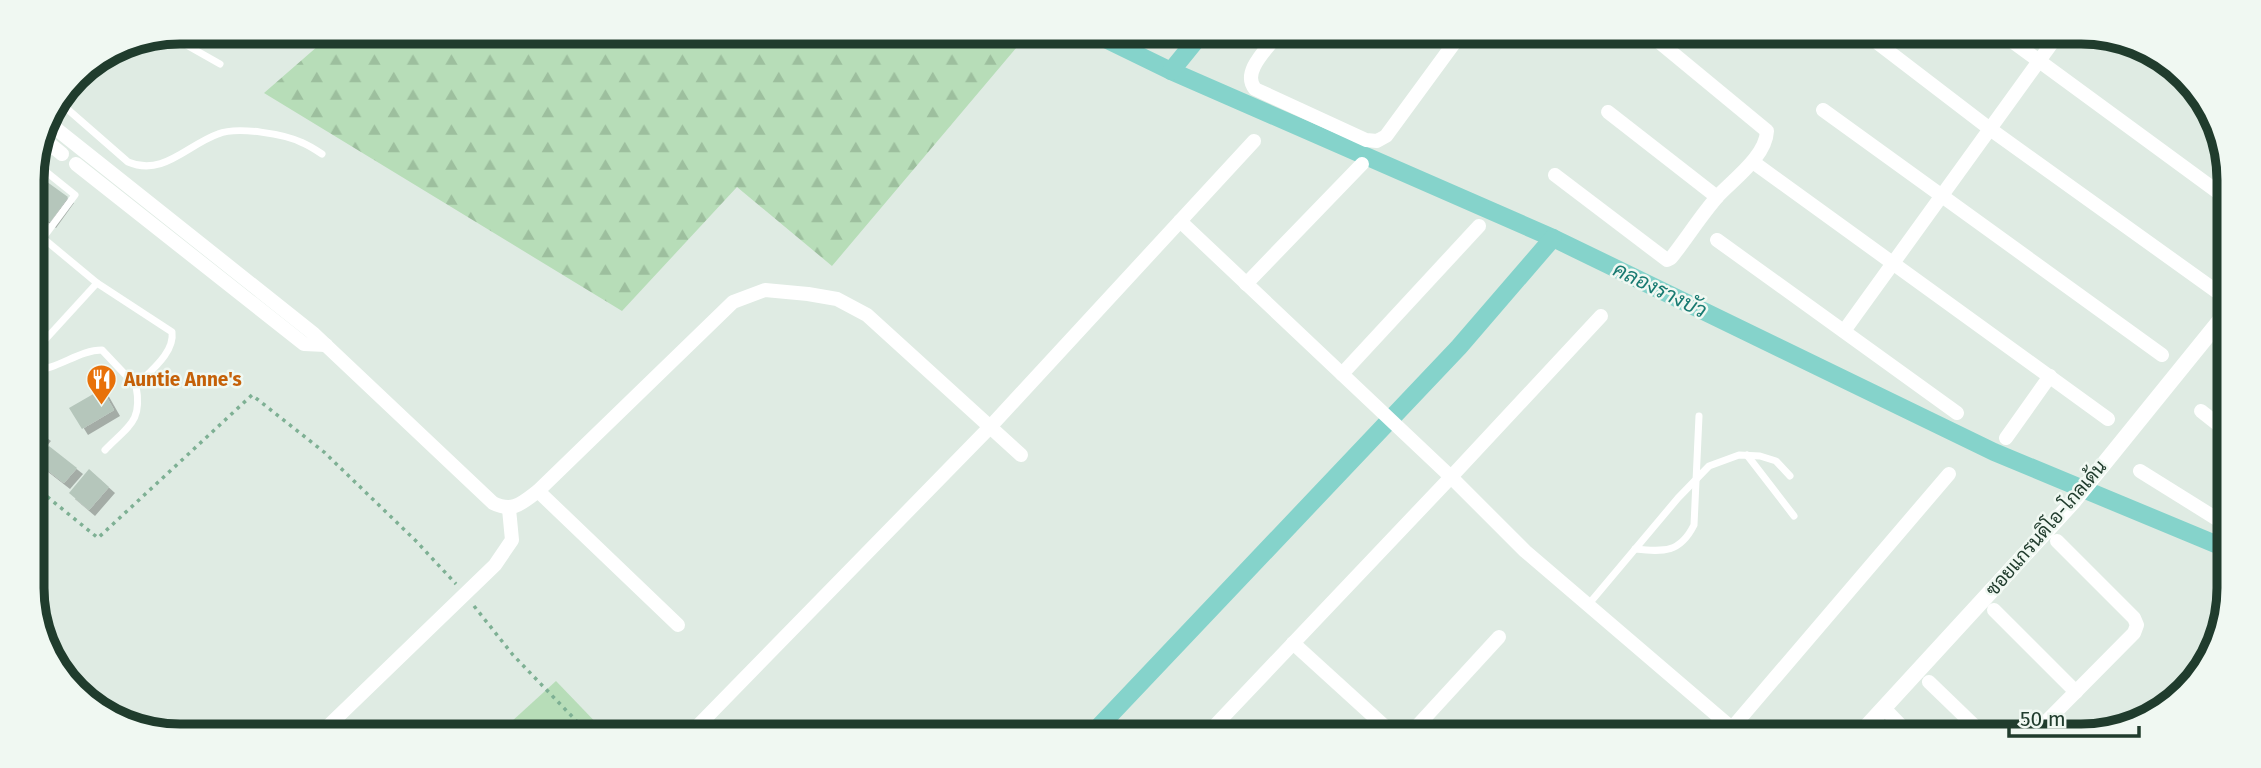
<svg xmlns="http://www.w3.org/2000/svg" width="2261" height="768" font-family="'Fira Sans',Sarabun,sans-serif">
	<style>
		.grass { fill: #b7ddb8 }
		.forest { fill: url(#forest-firs) }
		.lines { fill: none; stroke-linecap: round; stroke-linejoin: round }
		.canal { stroke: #85d3cb; stroke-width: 18 }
		.building { fill: #b5c6bb; filter: url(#shadow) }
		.path { stroke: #7eb094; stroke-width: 3.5; stroke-dasharray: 3.5 5; stroke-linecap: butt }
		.service { stroke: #fff; stroke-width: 7 }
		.minor { stroke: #fff; stroke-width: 14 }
		.tertiary { stroke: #fff; stroke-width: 16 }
		.labels { text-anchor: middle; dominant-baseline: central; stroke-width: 5; stroke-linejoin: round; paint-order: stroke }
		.food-label { font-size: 19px; font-weight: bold; fill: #c56008; stroke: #f0f8f2; text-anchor: start }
		.street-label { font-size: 19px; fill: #203c2d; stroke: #f0f8f2 }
		.water-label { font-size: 21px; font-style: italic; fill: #187a71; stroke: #f0f8f2 }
		.rim { fill: none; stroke: #203c2d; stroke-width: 9 }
	</style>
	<defs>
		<pattern id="forest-firs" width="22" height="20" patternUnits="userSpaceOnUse" patternTransform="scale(1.75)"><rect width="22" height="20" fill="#b7ddb8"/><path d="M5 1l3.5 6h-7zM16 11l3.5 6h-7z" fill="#9dbf9e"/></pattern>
		<filter id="shadow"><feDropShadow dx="6" dy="6" stdDeviation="0" flood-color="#0004"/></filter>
	</defs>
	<rect width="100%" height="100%" fill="#dfebe3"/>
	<path class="grass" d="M556 681 605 732H500Z"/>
	<path class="forest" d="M334 32 1028 34 832 266 737 187 622 311 264 93Z"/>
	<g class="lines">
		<g class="canal">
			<path d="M1095 34 1171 71 1553 238 1994 452 2225 548"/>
			<path d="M1171 71 1201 34"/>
			<path d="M1092 734 1459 347 1553 238"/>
		</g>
	</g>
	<g class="building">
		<path d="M32 171 68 197 50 222 32 209Z"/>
		<path d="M102 389 114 410 82 429 69 408Z"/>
		<path d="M33 426 45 435 33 449Z"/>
		<path d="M49 446 77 468 64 483 37 462Z"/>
		<path d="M89 469 109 487 89 510 69 493Z"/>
	</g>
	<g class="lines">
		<g class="path">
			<path d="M34 486 98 538 252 395 324 452 416 541 456 584"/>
			<path d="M474 606 513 655 587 732"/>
		</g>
		<g class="service">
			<path d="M167 34 220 64"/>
			<path d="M57 100 128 162C163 177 187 145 218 134 237 126 285 134 303 143 310 146 316 150 322 154"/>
			<path d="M34 162 75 195 43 238"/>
			<path d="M32 229 97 283 33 353"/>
			<path d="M33 370C58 370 78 350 102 350L136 386C149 372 175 353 172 332L97 283"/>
			<path d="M105 450C128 426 143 422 136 386"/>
			<path d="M1747 455 1794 516"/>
			<path d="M1635 549C1664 552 1680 553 1694 525L1699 416"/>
			<path d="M1588 605 1678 498 1709 466 1739 455 1760 456 1776 461 1790 476"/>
		</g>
		<g class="minor">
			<path d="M1278 34C1267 49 1241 72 1255 89L1366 140 1377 141 1386 136 1460 35"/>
			<path d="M2005 36 2226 198"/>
			<path d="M1879 44 1990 129 2216 291"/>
			<path d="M1823 110 2162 355"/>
			<path d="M1608 112 1717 197"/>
			<path d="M45 120 314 334 493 503C513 513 522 503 538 491L678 625"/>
			<path d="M41 137 62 154"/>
			<path d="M1753 162 2108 419"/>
			<path d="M76 164 304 344 326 345"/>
			<path d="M1555 175 1667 260 1671 258C1687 238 1701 215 1718 196 1734 179 1766 156 1767 131L1658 41"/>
			<path d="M1180 221 1451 477 1525 551 1740 735"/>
			<path d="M1717 240 1957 413"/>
			<path d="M1246 284 1362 164"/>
			<path d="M1844 331 2057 36"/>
			<path d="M1342 374 1479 226"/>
			<path d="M2201 411 2225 430"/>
			<path d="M2006 438 2050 376"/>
			<path d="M2140 471 2225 524"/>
			<path d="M538 491 733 302 765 290 808 294 837 299 867 315 1021 455"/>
			<path d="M1994 610 2076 692"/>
			<path d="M1293 643 1393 734"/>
			<path d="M1929 682 1985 736"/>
			<path d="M1884 708 1911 736"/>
			<path d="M1732 728 1949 474"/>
			<path d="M322 732 495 565 512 540 509 509"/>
			<path d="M691 733 990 427 1254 141"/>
			<path d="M1207 734 1451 477 1601 316"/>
			<path d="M1409 735 1499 637"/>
			<path d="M1608 735 1610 734"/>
			<path d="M2032 736 2134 633 2137 625 2134 618 2057 541"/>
		</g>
		<path class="tertiary" d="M1858 736 2073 502 2226 313"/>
	</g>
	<defs>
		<symbol id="restaurant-pin" viewBox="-11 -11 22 30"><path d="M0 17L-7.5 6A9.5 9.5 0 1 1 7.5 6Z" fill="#e8710a" stroke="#f0f8f2"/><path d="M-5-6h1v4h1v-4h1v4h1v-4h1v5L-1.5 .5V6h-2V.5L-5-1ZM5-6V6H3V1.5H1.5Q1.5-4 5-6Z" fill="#fff"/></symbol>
	</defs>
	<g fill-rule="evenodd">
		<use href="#restaurant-pin" x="84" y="362" width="35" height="47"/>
	</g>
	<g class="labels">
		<g class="food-label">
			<text x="124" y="379">Auntie Anne's</text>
		</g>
		<g class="street-label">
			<text transform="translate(2046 528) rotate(-49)">ซอยแกรนดิโอ-โกลเด้น</text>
		</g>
		<g class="water-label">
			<text transform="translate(1660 290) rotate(26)">คลองรางบัว</text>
		</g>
	</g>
	<path d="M0 0H2261V768H0ZM180 44H2081A136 136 0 0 1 2217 180V588A136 136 0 0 1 2081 724H180A136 136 0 0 1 44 588V180A136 136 0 0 1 180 44Z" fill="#f0f8f2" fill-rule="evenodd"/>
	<path class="rim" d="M180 44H2081A136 136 0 0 1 2217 180V588A136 136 0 0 1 2081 724H180A136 136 0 0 1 44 588V180A136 136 0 0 1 180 44Z"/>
	<path d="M2009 726v10h130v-10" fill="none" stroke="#203c2d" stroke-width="3.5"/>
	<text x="2020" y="726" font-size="21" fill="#203c2d" stroke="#f0f8f2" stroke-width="5" paint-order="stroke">50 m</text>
</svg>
